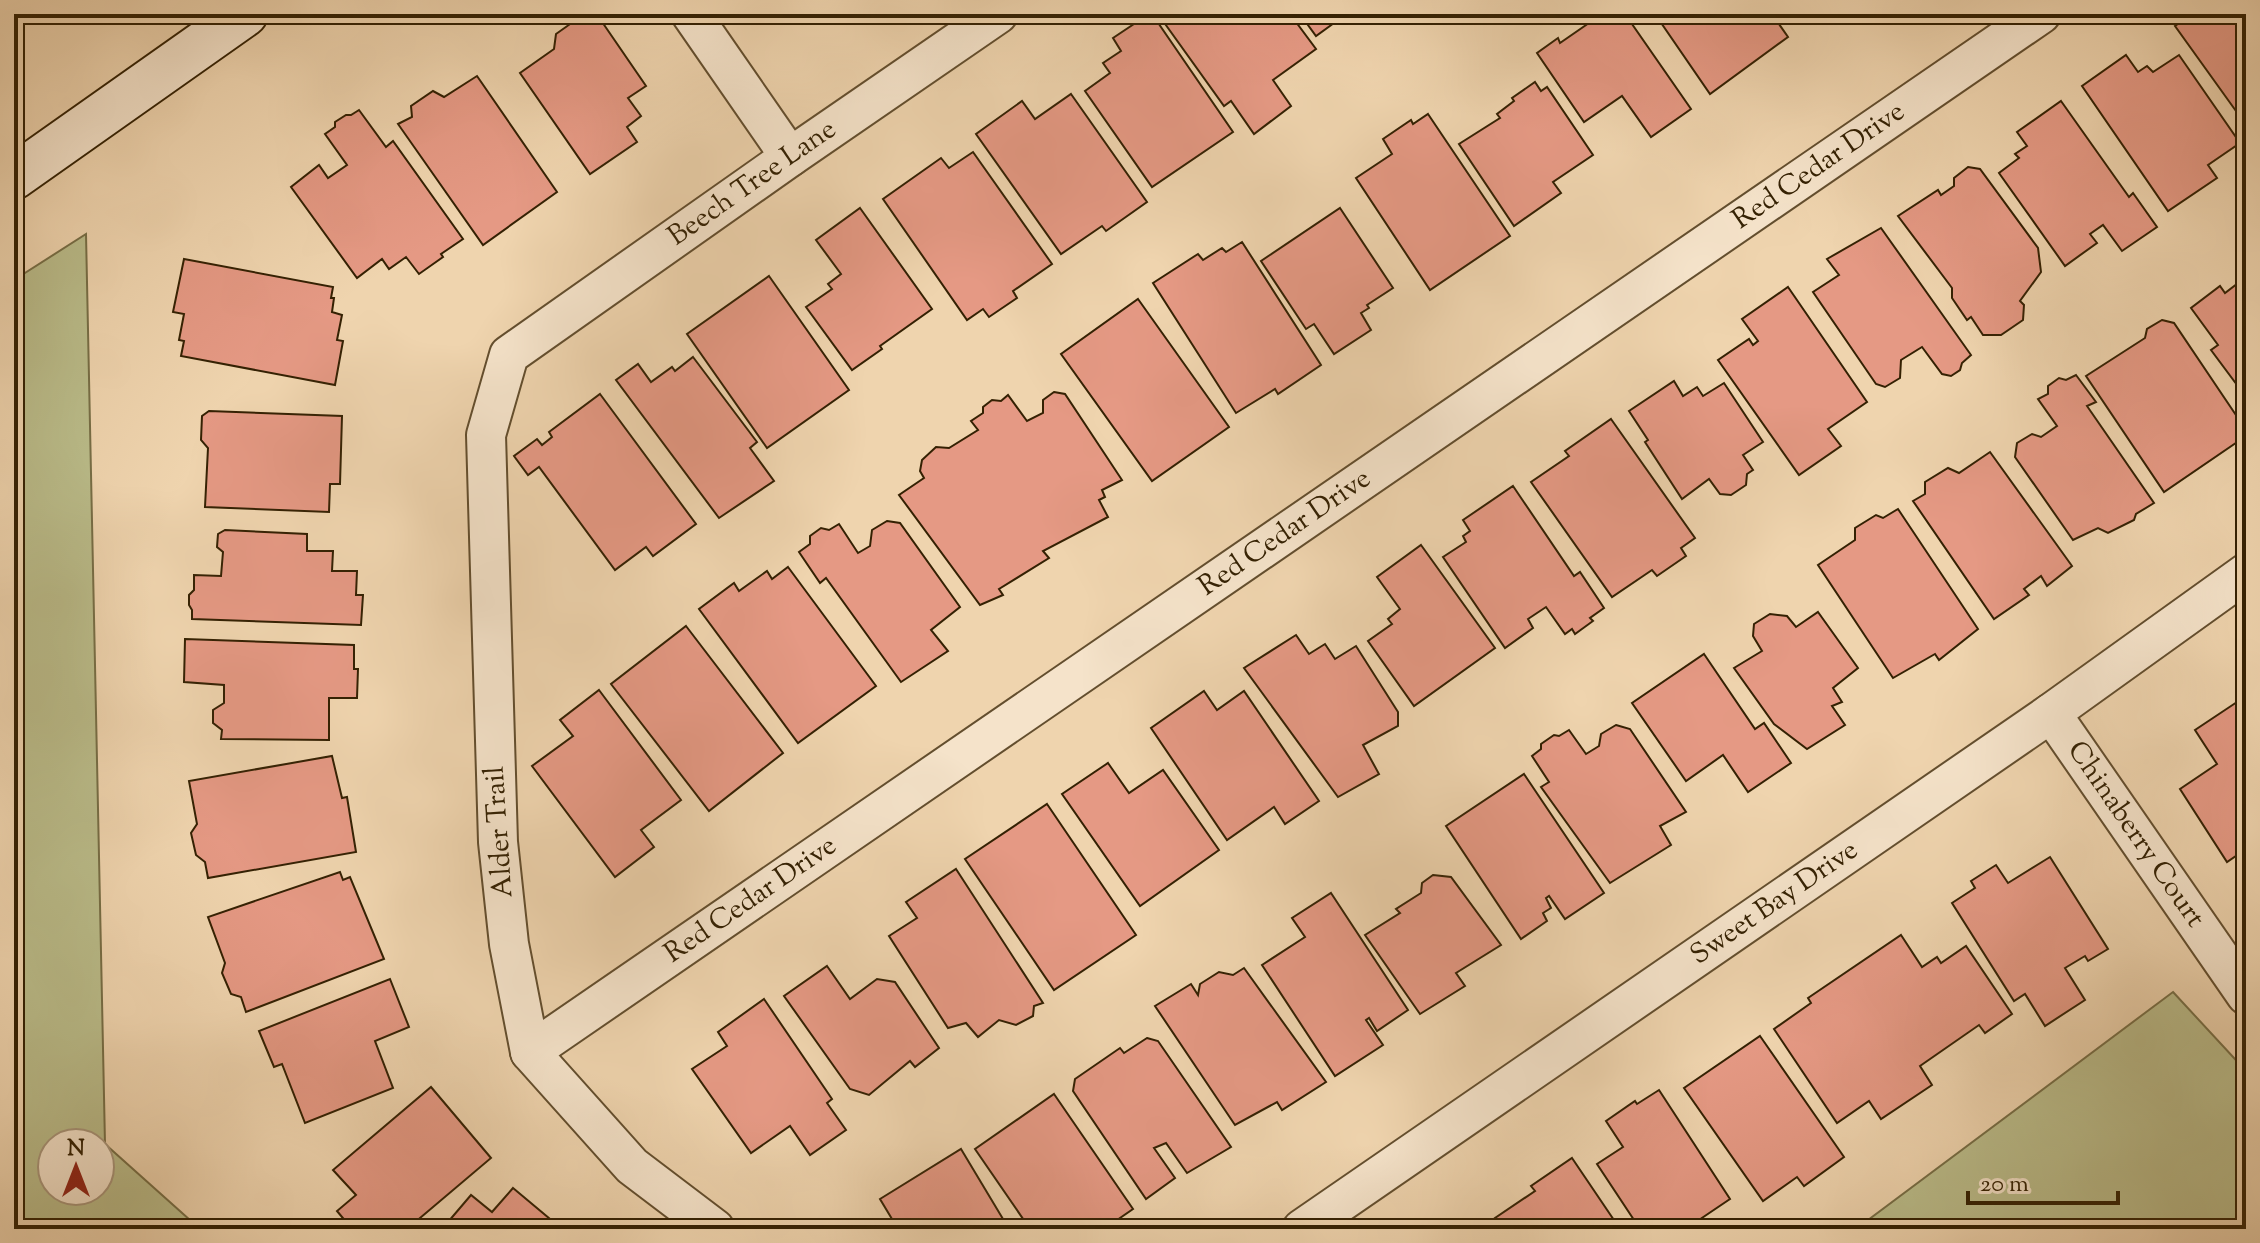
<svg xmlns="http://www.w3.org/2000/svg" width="2260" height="1243" font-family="'Sorts Mill Goudy',serif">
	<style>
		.green { fill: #babc8a; stroke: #776e46; stroke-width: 2; fill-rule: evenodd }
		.building { fill: #e59984; stroke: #342103; stroke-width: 2 }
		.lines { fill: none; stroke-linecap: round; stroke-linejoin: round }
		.minor-casing { stroke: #634e2e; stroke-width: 42 }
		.secondary-casing { stroke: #342103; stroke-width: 48 }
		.minor { stroke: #f5e3ca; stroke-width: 38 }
		.secondary { stroke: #f5e3ca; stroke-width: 44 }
		.labels { text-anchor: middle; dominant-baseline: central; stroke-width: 8; stroke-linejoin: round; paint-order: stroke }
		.street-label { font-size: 28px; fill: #342103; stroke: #f5e3ca }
	</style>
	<rect width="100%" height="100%" fill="#efd4ae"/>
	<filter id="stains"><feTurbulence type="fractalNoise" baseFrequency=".0025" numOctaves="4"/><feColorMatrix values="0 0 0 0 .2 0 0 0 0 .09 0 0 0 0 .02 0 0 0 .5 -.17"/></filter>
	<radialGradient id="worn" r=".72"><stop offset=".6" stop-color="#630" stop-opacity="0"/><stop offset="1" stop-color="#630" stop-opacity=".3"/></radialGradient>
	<g class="green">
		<path d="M86 234 105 1144 200 1229H14V280ZM52 1143H100V1191H52Z"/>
		<path d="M2173 992 2246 1071V1229H1856Z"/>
	</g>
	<g class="building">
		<path d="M1149 14H1152L1233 132 1152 187 1085 91 1110 73 1103 63 1121 51 1113 38Z"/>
		<path d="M1158 14H1290L1316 49 1273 80 1291 106 1254 134 1231 101 1224 106Z"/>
		<path d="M1300 14H1336L1331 18 1334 23 1316 36Z"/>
		<path d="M1602 14H1625L1691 109 1651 137 1622 96 1584 122 1537 53 1558 38 1560 43Z"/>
		<path d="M1655 14H1772L1788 37 1710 94Z"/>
		<path d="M2192 14H2246V125L2175 26Z"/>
		<path d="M598 16 646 86 628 98 641 116 627 127 637 142 590 174 520 73 554 49 556 34 580 17 592 20Z"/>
		<path d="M2126 55 2138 72 2147 66 2153 72 2179 55 2240 143 2208 165 2217 178 2168 211 2082 86Z"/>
		<path d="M477 76 557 192 483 245 398 124 412 117 411 106 433 91 444 97Z"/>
		<path d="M1535 82 1541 91 1547 87 1593 155 1553 182 1561 193 1514 226 1459 144 1500 118 1497 114 1514 101 1512 98Z"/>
		<path d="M1071 94 1147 202 1106 231 1102 226 1061 254 976 134 1022 101 1035 119Z"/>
		<path d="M2061 101 2129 197 2133 193 2157 227 2122 251 2103 225 2090 234 2097 243 2065 266 1999 173 2019 158 2015 154 2027 146 2017 132Z"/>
		<path d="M359 110 386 147 393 141 463 239 441 254 443 257 419 274 406 257 389 269 382 259 357 278 291 187 319 165 328 178 347 165 325 134 335 127V122L346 115H351Z"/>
		<path d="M1428 114 1510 236 1430 290 1356 178 1392 154 1383 139 1411 120 1413 124Z"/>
		<path d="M973 152 1052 264 1013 291 1017 298 989 317 983 309 967 320 883 199 941 158 949 168Z"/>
		<path d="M1968 167 1980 169 2038 248 2041 272 2020 301 2024 305 2023 320 2001 335H1983L1971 317 1967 320 1952 298V288L1898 216 1938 190 1941 195 1954 186V178Z"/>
		<path d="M860 208 932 309 880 346 882 349 852 370 806 307 832 289 828 284 841 274 816 240Z"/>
		<path d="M1340 208 1393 288 1367 305 1369 308 1361 313 1371 330 1334 354 1314 324 1306 329 1261 261Z"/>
		<path d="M1881 228 1971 355 1962 363 1960 370 1951 376 1942 374 1922 347 1901 360 1900 378 1885 387 1876 384 1813 292 1839 275 1827 259Z"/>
		<path d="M1242 242 1321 365 1278 394 1275 389 1236 413 1153 283 1198 254 1203 260 1222 248 1226 252Z"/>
		<path d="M184 259 333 287 331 298H334L332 312 342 315 337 340 343 341 335 385 181 356 184 341 179 340 184 314 173 312Z"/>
		<path d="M769 276 849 390 767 448 687 334Z"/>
		<path d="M2246 277V397L2211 350 2218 345 2191 308 2220 286 2225 293Z"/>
		<path d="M1788 287 1867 402 1828 429 1841 446 1799 475 1718 360 1749 339 1753 345 1758 341 1742 319Z"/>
		<path d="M1138 299 1229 427 1152 481 1061 354Z"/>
		<path d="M2162 320 2174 323 2246 430V436L2164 492 2086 376 2145 338 2147 329Z"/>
		<path d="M693 357 757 442 750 448 774 481 719 518 616 380 638 364 651 382 672 367 675 371Z"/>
		<path d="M2076 375 2096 402 2087 406 2154 503 2136 514 2134 520 2108 533 2098 528 2073 540 2015 457 2017 443 2032 434 2041 437 2057 426 2038 399 2048 394V386L2059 378 2066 380Z"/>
		<path d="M1674 381 1683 396 1697 387 1703 396 1724 383 1763 442 1743 455 1753 470 1747 474 1746 485 1731 495 1720 494 1709 479 1682 499 1645 442 1648 440 1629 411Z"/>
		<path d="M1054 392 1065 394 1122 480 1102 490 1105 497 1099 500 1108 517 1043 551 1049 558 999 589 1003 595 980 605 899 495 924 478 920 471 922 460 936 447 949 448 978 430 971 421 983 413V407L992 400 1001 401 1008 395 1027 421 1043 413V400Z"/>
		<path d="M600 394 696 524 653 556 646 547 615 570 539 467 528 475 514 456 537 439 542 445 552 437 549 432Z"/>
		<path d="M209 411 342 416 340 484H330L329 512 205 507 208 448 201 440 202 416Z"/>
		<path d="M1611 419 1695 538 1681 548 1686 556 1657 576 1652 570 1612 597 1531 482 1569 456 1565 451Z"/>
		<path d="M1990 452 2072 566 2047 586 2041 576 2024 589 2029 595 1994 619 1913 501 1925 494V482L1948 468 1959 473Z"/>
		<path d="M1513 486 1574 576 1580 572 1604 608 1590 618 1593 621 1575 634 1572 629 1565 634 1546 607 1528 619 1533 628 1505 648 1443 557 1466 542 1463 536 1470 531 1463 520Z"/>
		<path d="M1898 509 1978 629 1939 660 1935 654 1893 678 1818 565 1855 540V528L1876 515 1883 518Z"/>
		<path d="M887 521 900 523 960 607 931 630 948 651 901 682 826 578 820 583 799 552 810 544V536L821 528 829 530 839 524 858 553 870 546 872 530Z"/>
		<path d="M225 530 307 534V551H333L332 571H357L356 595H363L361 625 192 619V610L189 605V595L194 590V575L221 576 223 552 217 547 218 534Z"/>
		<path d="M1421 545 1495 648 1414 706 1368 641 1392 624 1388 619 1400 609 1377 577Z"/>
		<path d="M788 567 876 686 798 743 699 609 734 583 739 591 767 571 772 579Z"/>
		<path d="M1818 612 1858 668 1833 688 1842 702 1832 706 1845 725 1807 749 1774 724 1734 668 1762 651 1753 636 1754 624 1770 614 1787 616 1796 627Z"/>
		<path d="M686 626 783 753 709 811 611 684Z"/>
		<path d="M1296 635 1309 654 1325 644 1335 659 1356 646 1398 712V726L1363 745 1379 774 1338 797 1244 668Z"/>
		<path d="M185 639 354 645V669H358L357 698H329V740L221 739 222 730 213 723V710L224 703V685L184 682Z"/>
		<path d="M1704 654 1755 729 1764 723 1791 763 1748 792 1723 755 1686 781 1632 703Z"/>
		<path d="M599 690 681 800 641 830 654 847 615 877 532 766 573 736 560 720Z"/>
		<path d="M1204 691 1217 710 1244 691 1319 801 1285 824 1274 807 1227 840 1151 728Z"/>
		<path d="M2246 696V849L2227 862 2180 789 2217 764 2195 730Z"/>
		<path d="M1616 725 1630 729 1686 812 1660 826 1671 845 1610 883 1541 787 1549 782 1532 756 1541 749V744L1554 735 1559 736 1569 730 1586 754 1599 746 1601 734Z"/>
		<path d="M332 756 342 798 347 797 356 852 208 878 205 862 196 855 191 833 197 824 189 781Z"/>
		<path d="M1108 763 1129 793 1163 770 1219 850 1140 906 1062 794Z"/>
		<path d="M1524 774 1604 893 1565 919 1549 896 1546 898 1551 908 1543 913 1547 921 1521 939 1446 826Z"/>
		<path d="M1047 804 1136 935 1054 990 965 859Z"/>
		<path d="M2050 857 2108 949 2088 961 2085 956 2065 968 2085 1000 2045 1026 2025 994 2014 1001 1952 903 1975 888 1971 881 1996 865 2008 883Z"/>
		<path d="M956 869 1043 1003 1034 1006 1033 1016 1016 1025 999 1020 978 1037 966 1023 948 1028 889 936 917 918 906 902Z"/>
		<path d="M340 872 343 880 350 877 384 959 246 1012 241 997 231 994 222 973 225 963 208 917Z"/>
		<path d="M1433 875 1451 877 1501 945 1456 973 1465 986 1420 1014 1365 935 1400 913 1396 909 1421 893 1422 883Z"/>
		<path d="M1331 893 1408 1010 1377 1031 1369 1018 1366 1020 1383 1045 1335 1076 1262 965 1305 937 1292 918Z"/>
		<path d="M1901 935 1922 967 1937 957 1941 963 1966 946 2012 1014 1985 1033 1979 1025 1920 1066 1932 1085 1881 1119 1869 1101 1837 1123 1774 1029 1811 1003 1808 998Z"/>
		<path d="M827 966 850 999 877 979 895 982 939 1048 915 1067 910 1061 869 1095 850 1089 784 996Z"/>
		<path d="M1244 968 1326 1082 1282 1110 1277 1102 1235 1125 1155 1006 1191 984 1198 995 1200 984 1219 972 1233 975Z"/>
		<path d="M390 979 409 1027 375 1041 393 1088 305 1123 282 1064 274 1067 259 1031Z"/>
		<path d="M764 999 832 1099 827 1103 846 1130 810 1155 790 1126 751 1153 692 1069 727 1046 718 1032Z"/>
		<path d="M1760 1036 1844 1157 1804 1186 1797 1177 1763 1201 1684 1088Z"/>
		<path d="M1147 1038 1158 1041 1231 1147 1187 1173 1166 1143 1154 1148 1175 1178 1146 1199 1073 1091 1075 1079 1120 1048 1124 1053Z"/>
		<path d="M431 1087 491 1158 407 1229H352L337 1211 356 1195 333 1170Z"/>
		<path d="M1659 1090 1730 1199 1693 1224 1696 1229H1640L1597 1164 1623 1147 1606 1121 1635 1101 1637 1104Z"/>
		<path d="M1054 1094 1133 1209 1104 1229H1087L1082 1222 1074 1229H1030L975 1149Z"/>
		<path d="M961 1149 1009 1229H898L880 1199Z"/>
		<path d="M1572 1158 1620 1229H1503L1495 1218 1535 1191 1531 1186Z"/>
		<path d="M513 1188 562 1229H442L471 1195 492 1212Z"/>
	</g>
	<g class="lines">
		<defs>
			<g id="minor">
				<path d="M691 14 790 157"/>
				<path id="s1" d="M2051 713 2246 995"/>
				<path id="s2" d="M530 1052 2041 14"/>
				<path id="s3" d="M715 1229 632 1166 530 1052 509 944 498 842 486 435 509 355 790 157 998 14"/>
				<path id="s4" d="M1302 1229 2051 713 2246 573"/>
			</g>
			<path id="secondary" d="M14 177 245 14"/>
		</defs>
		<use href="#minor" class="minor-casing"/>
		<use href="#secondary" class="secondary-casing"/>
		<use href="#minor" class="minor"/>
		<use href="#secondary" class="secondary"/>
	</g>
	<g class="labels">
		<g class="street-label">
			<text stroke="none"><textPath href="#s2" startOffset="1564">Red Cedar Drive</textPath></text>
			<text stroke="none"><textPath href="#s3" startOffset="1258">Beech Tree Lane</textPath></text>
			<text stroke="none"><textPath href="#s2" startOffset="916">Red Cedar Drive</textPath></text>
			<text transform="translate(500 832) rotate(-94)">Alder Trail</text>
			<text stroke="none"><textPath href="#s1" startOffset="148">Chinaberry Court</textPath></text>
			<text stroke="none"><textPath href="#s2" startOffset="268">Red Cedar Drive</textPath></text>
			<text stroke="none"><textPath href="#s4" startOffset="574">Sweet Bay Drive</textPath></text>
		</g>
	</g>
	<rect width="2260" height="1243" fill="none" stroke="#efd4ae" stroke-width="48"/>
	<rect x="16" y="16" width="2228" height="1211" fill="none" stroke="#342103" stroke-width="4"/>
	<rect x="24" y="24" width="2212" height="1195" fill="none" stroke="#342103" stroke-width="2"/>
	<g transform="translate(76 1167)"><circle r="38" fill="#f5e3ca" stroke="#a8957a" stroke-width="2"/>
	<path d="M0-6L14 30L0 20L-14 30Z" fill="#8f2418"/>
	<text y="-12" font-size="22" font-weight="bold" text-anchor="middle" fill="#342103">N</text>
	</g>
	<path d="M1968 1191v12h150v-12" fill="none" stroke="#342103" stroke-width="4"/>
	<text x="1980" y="1191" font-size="24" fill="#342103" stroke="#f5e3ca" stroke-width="6" paint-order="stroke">20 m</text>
	<rect width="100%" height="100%" filter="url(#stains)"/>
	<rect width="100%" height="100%" fill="url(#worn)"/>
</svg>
